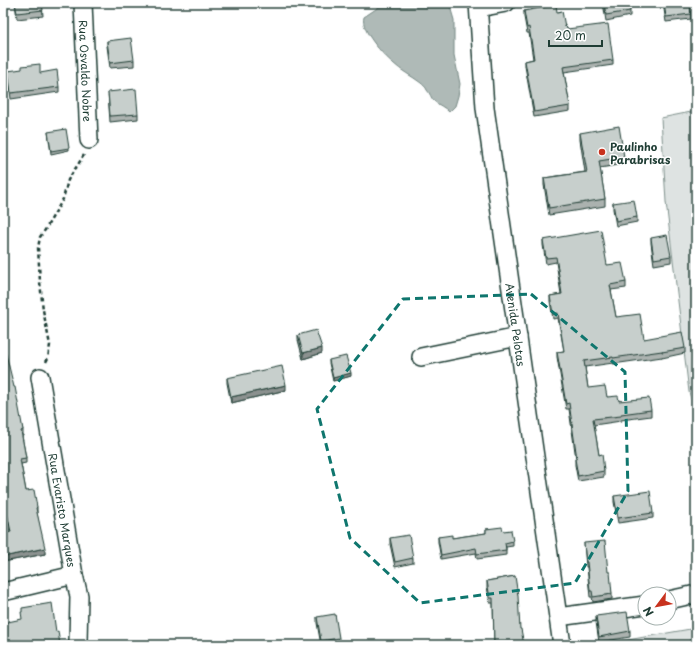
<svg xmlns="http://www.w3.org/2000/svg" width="699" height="648" font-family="'Playpen Sans',sans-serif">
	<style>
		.green { fill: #dee3e2; stroke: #7e908b }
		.water { fill: #afbab7; stroke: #758883 }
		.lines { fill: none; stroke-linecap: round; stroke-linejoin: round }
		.minor-casing { stroke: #1f3d34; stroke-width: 20 }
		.path { stroke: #1f3d34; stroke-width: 2.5; stroke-dasharray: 4 3; stroke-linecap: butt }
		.minor { stroke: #fff; stroke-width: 17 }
		.wall { fill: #abb2af; stroke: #1f3d34 }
		.shaded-wall { fill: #8b918f; stroke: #1f3d34 }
		.building { fill: #c7cfcc; stroke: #1f3d34 }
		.marked { fill: none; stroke: #0f766e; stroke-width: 3; stroke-dasharray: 8 5; stroke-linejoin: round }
		.poi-dot { fill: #c8321e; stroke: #fff; stroke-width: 1.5 }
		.labels { text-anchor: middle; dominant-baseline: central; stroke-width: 3; stroke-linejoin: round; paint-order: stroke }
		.street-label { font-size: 11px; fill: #1f3d34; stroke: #fff }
		.poi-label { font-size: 11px; font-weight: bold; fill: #1f3d34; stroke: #fff; text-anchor: start }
	</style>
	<rect width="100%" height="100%" fill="#fff"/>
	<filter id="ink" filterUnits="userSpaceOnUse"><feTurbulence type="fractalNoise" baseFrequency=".025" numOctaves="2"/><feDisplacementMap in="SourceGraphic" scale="8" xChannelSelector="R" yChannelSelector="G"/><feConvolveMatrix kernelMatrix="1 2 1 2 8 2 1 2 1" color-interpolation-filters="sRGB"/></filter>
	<g filter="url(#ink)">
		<g class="green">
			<path d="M696 111V415L689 392 666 202 661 118Z"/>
			<path d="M696 628V645H599Z"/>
		</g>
		<path class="water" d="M385 3H449L454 20V55L460 84 458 96 455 106 449 112C445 107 438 105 434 101 431 98 430 93 427 90 426 87 423 85 421 83 412 76 401 71 393 63 383 55 360 30 364 17Z"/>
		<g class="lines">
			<defs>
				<g id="minor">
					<path id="s1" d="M83 3 89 140"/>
					<path id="s2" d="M478 3 485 108 562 645"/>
					<path d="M479 8 506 3"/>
					<path d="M421 357 518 337"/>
					<path id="s3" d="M40 377 74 575 79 596 78 642"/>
					<path d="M3 592 74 575"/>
					<path d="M669 600 696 594"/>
					<path d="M558 617 645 605"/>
				</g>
			</defs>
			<use href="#minor" class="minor-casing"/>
			<path class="path" d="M46 362 48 358 50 345 43 310 40 282 38 248 40 237 45 230 63 199 68 180 84 155"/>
			<use href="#minor" class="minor"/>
		</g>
		<g class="wall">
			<path d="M15 3H42L43 16 17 19Z"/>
			<path d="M603 3H629L630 11V16L606 21Z"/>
			<path d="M663 3H690L691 19 666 22Z"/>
			<path d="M524 11 557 12 567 29 613 60V65L564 72 570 106V111L534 117 525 66V61L533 59 529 33H527L524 17Z"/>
			<path d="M107 41 134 60V66L110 68 107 46Z"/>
			<path d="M8 71 40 73 59 87V92L11 99 8 76Z"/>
			<path d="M108 92 138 114V119L110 122Z"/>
			<path d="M3 110 5 127V132H3Z"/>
			<path d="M48 132 69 148V150L51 154Z"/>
			<path d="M580 133 624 157V164L600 168 605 199V206L549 215 544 185V178L585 172 580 140Z"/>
			<path d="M613 203 637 217V222L616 226 613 209Z"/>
			<path d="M651 238 671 256V262L654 265 651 243Z"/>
			<path d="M543 240 607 265 626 282V288L611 290 616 317 644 339 685 348V353L662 358V357L613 364V363L585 367 588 388 607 397 651 410V416L621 420V421L594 425 599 455 604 471V477L578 481 575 465V459H576L569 409H566L557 357V352L564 351 558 318 553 319 550 301V296L561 294 556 262 546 264 543 245Z"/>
			<path d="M298 335 322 353 303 359 298 340Z"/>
			<path d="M3 355 23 430V436H22L26 458V463L21 464 26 491 37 507V513L45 554 3 562V534L10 532 4 503H3Z"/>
			<path d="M329 360 351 376 333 381 329 363Z"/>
			<path d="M227 378 286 390 231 403 227 383Z"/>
			<path d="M614 496 653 513V518L618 523 614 502Z"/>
			<path d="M486 529 503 531 513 541V546L506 547V555L477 559 476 553 441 559 438 542V537L452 538 486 533Z"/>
			<path d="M390 538 413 558V563L395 567 390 544Z"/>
			<path d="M584 543 608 572 612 594V599L593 602 592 597H590L587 567H586Z"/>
			<path d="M515 576 494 644 493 603H490L487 587V581Z"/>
			<path d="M596 616 630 631V637L599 642 596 622Z"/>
			<path d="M317 617 339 638V643L328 645H321L317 623Z"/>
		</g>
		<g class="shaded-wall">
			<path d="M322 348V353L303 359V353Z"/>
			<path d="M351 373V376L333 381V378Z"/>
			<path d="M286 385V390L231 403V397Z"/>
			<path d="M45 548V554L3 562V557Z"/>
		</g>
		<g class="building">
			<path d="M15 3H42L43 10 17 13Z"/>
			<path d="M604 3H629L630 11 606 15Z"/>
			<path d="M664 3H690L691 14 666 17Z"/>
			<path d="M556 5 557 12 562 11 565 27 566 26 567 29 608 24 613 60 563 67 570 106 534 112 525 61 534 59 529 27 527 28 524 11Z"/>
			<path d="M131 38 134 60 110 63 107 41Z"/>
			<path d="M40 64V73L57 70 59 87 11 93 8 71 22 69V66Z"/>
			<path d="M136 89 138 114 110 116 108 92Z"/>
			<path d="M3 110 5 127H3Z"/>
			<path d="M619 126 624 157 599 161 605 199 549 208 544 178 587 172 580 133Z"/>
			<path d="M66 129 69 148 51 151 48 132Z"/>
			<path d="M634 200 637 217 616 221 613 203Z"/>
			<path d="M601 230 607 265 622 263 626 282 610 285 616 317 640 314 644 339 682 332 685 348 662 352V351L613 358V357L584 361 588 388 605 386 607 397 618 396 619 401 649 398 651 410 621 414V416L593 419 599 455 602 454 604 471 578 476 575 459H577L569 403 566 404 557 352 564 351 558 313 553 314 550 296 562 294 556 257 546 258 543 240Z"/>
			<path d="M667 235 671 256 654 259 651 238Z"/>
			<path d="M316 330 322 348 303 353 298 335Z"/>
			<path d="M6 354 14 387H15L23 430 21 431 26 458 20 459 26 491 34 490 37 507 36 508 45 548 3 557V534L11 532 4 498H3V355Z"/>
			<path d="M346 356 351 373 333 378 329 360Z"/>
			<path d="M282 366 286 385 231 397 227 378Z"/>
			<path d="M650 491 653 513 618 518 614 496Z"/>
			<path d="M502 527 503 531 511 530 513 541 505 543 506 550 477 554 476 548 441 555 438 537 452 535V538L486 533V529Z"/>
			<path d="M409 535 413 558 395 562 390 538Z"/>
			<path d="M605 541 608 572H610L612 594 593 597 592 591H590L587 562H586L584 543Z"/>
			<path d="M515 576 518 596 520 629H521L524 645H489L494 644 493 598H490L487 581Z"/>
			<path d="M52 603 56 632 58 631 60 645H3V623L22 619 21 612H22V608Z"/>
			<path d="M627 612 630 631 599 637 596 616Z"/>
			<path d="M335 614 339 638 321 641 317 617Z"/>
		</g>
	</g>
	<path class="marked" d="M531 294 625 372 628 491 575 583 420 603 350 538 317 409 403 299Z"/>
	<circle class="poi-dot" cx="602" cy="152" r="4"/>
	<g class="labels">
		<g class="street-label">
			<text stroke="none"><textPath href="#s1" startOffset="68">Rua Osvaldo Nobre</textPath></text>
			<text stroke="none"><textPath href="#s2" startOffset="324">Avenida Pelotas</textPath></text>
			<text stroke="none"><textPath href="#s3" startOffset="135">Rua Evaristo Marques</textPath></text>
		</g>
		<g class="poi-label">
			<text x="610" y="146">Paulinho<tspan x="610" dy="13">Parabrisas</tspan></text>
		</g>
	</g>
	<rect width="699" height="648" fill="none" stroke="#fff" stroke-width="16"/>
	<rect x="8" y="8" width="683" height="632" fill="none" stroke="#1f3d34" stroke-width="1.5" filter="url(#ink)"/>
	<g transform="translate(657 606) rotate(238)"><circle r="19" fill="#ffffff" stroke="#a5b1ae"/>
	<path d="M0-3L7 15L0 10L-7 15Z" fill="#c8321e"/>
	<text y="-6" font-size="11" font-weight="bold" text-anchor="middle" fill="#1f3d34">N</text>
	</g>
	<path d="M549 40v6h53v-6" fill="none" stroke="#1f3d34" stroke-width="2"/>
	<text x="555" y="40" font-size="12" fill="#1f3d34" stroke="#ffffff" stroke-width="3" paint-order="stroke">20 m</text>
</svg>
